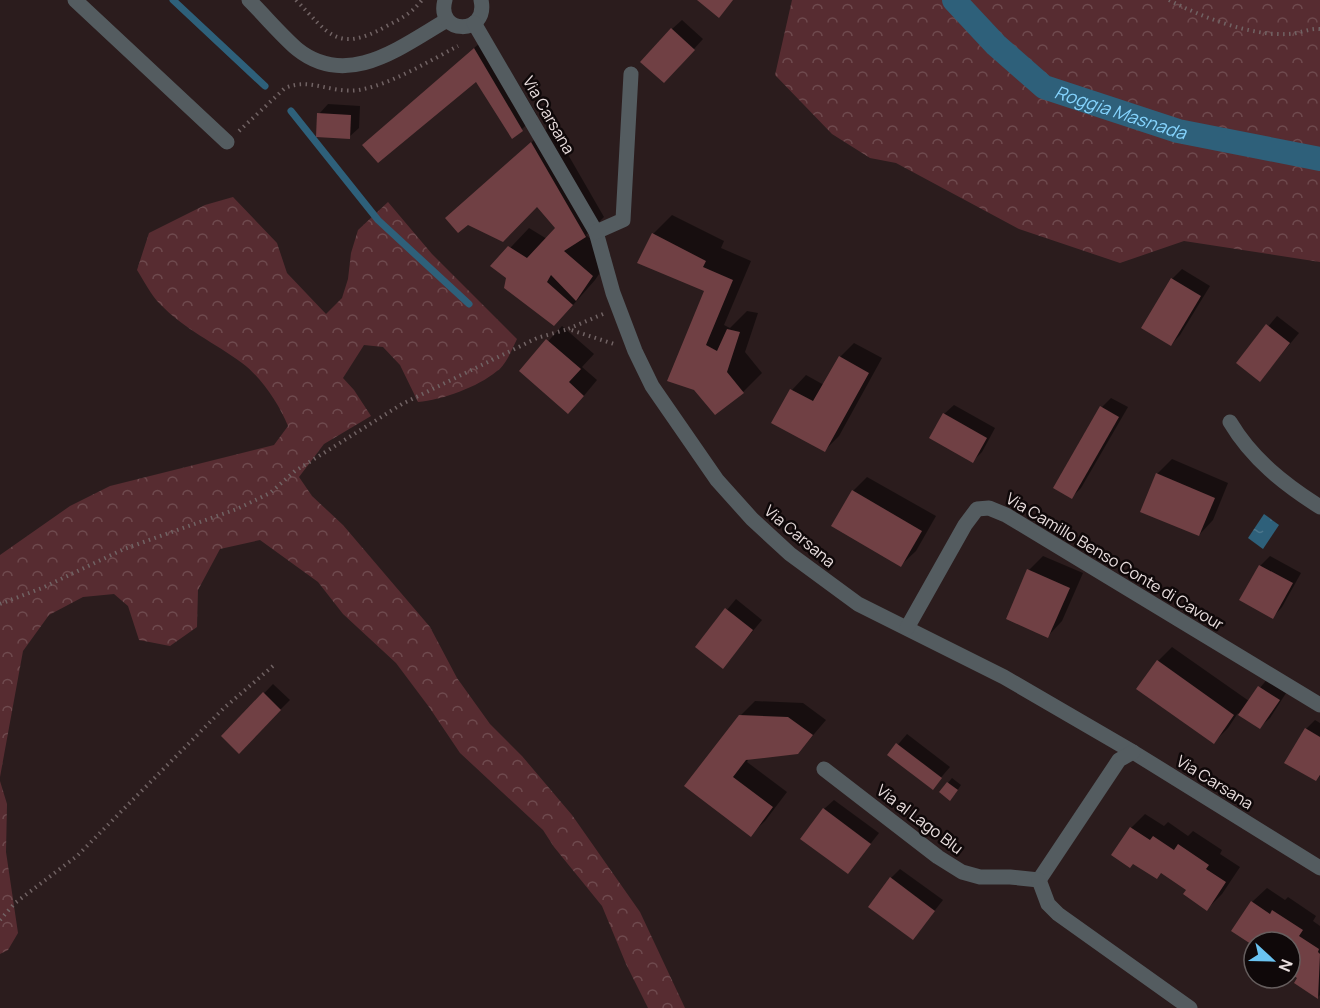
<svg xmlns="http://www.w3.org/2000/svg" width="1320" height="1008" font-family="Manrope,sans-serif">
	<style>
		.forest { fill: url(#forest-crowns) }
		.water { fill: url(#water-ripples) }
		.shadow { fill: #0007 }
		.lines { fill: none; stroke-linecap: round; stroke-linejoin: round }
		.stream { stroke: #2e607a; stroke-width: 7 }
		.canal { stroke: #2e607a; stroke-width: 24 }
		.building { fill: #704044 }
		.path { stroke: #716364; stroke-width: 4; stroke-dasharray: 1.5 4.5; stroke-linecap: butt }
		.minor { stroke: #545c60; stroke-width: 15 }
		.labels { text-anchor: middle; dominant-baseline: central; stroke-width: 5; stroke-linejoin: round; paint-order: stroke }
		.street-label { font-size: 16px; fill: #e9dede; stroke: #0f0809 }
		.water-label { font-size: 18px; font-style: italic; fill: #85d4fe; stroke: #0f0809 }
	</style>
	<defs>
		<pattern id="forest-crowns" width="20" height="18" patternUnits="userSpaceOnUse" patternTransform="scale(1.5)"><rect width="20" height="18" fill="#572c31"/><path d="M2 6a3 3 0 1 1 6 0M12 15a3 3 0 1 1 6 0" fill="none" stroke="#6f4a4e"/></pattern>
		<pattern id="water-ripples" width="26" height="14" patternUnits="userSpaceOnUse" patternTransform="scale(1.5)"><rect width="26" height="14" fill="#2e607a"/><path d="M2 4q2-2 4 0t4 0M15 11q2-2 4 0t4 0" fill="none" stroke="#4c768c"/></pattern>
	</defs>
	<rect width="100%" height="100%" fill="#2b1c1d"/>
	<g class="forest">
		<path d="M792 0H1320V262L1184 241 1120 263 1019 229 896 163 870 158 832 134 775 75Z"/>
		<path d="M233 197 277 243 287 273 326 314 342 298 348 279 351 253 358 230 388 202 432 254 517 339C512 349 506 365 497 371 478 387 442 400 418 402L400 365 383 347 364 345 343 378 354 390 371 416 324 444 299 477 312 496 343 525 430 627 457 678 490 724 522 756 572 815 640 912 685 1008H648L626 964 602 906 554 847 543 830 460 753 429 707 396 663 343 614 318 582 260 540 220 549 198 590 197 627 170 646 139 640 128 606 114 594 83 597 49 615 23 651 0 777V555L70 506 110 486 274 445 288 426C279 404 261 377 242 363 215 343 184 329 160 304 151 295 144 281 137 270L149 233 205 205Z"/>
		<path d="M0 781 7 804 6 852 18 933 8 950 0 954Z"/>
	</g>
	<path class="water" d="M1264 514 1279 525 1263 549 1248 538Z"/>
	<g class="shadow">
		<path d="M682 20 703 39 673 72 672 29Z"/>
		<path d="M489 35 537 115 522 129 512 137 477 80 379 131Z"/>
		<path d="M328 104 360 106 359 128 349 137 319 114Z"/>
		<path d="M551 125 604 217 586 235 611 256 595 280 573 305 508 277 493 266 529 228 547 239 557 228 537 205 468 223 447 218Z"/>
		<path d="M672 215 724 241 721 248 751 261 724 325 730 328 747 311 758 313 745 352 762 373 743 392 716 413 695 389 706 290 653 234Z"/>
		<path d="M1182 269 1210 286 1180 335 1171 345 1143 328 1172 279Z"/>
		<path d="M1277 316 1299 333 1260 380 1238 362Z"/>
		<path d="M562 326 594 354 582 367 597 380 582 398 521 371Z"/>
		<path d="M854 343 882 358 839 436 824 451 773 422 792 390 806 375 824 385 840 357Z"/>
		<path d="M1111 398 1128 407 1081 488 1072 497 1102 407Z"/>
		<path d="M954 405 995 428 982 452 973 461 944 414Z"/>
		<path d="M1172 459 1228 483 1213 520 1199 535 1157 474Z"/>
		<path d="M867 477 936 516 916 551 901 565 853 491Z"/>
		<path d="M1043 556 1083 573 1062 621 1048 636 1029 570Z"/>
		<path d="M1270 556 1301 573 1282 607 1273 617 1241 599 1260 566Z"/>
		<path d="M736 599 762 620 723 667 697 646Z"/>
		<path d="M1172 647 1249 701 1269 677 1288 690 1270 718 1260 727 1238 713 1228 728 1214 742 1158 661Z"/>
		<path d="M273 684 290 700 239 751 223 736Z"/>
		<path d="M755 701 803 703 826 720 798 753 749 758 747 762 787 792 765 821 750 835 686 786 740 716Z"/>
		<path d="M1315 720 1320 723V776L1316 780 1306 729Z"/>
		<path d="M907 734 950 767 932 788 889 755Z"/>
		<path d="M952 778 961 785 955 794 948 783Z"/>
		<path d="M834 800 879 833 848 872 824 809Z"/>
		<path d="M1145 814 1164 826 1168 822 1188 836 1193 831 1222 850 1220 854 1240 867 1222 894 1207 909 1131 828Z"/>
		<path d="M900 869 943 900 913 938 891 878Z"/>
		<path d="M1267 888 1285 900 1288 897 1316 916 1313 921 1320 926V995L1318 997 1296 982 1299 978 1290 972V942H1254V945L1252 902Z"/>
	</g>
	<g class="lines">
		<g class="stream">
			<path d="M173 0 265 86"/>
			<path d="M291 111 378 220 469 304"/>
		</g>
		<path class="canal" id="s1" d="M954 0 996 45 1044 87 1178 131 1320 159"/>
	</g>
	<g class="building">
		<path d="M697 0H733L719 18Z"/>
		<path d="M671 28 695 50 664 83 640 62Z"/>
		<path d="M474 48 523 131 512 139 476 82 378 163 362 145Z"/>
		<path d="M317 113 351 115 350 139 316 137Z"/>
		<path d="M531 142 586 237 564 251 593 276 576 301 551 275 547 282 573 305 554 326 504 288 506 278 490 266 508 246 527 258 555 228 537 207 503 242 468 225 458 233 445 218Z"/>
		<path d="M652 233 706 261 703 267 733 280 706 345 717 351 727 329 740 332 727 372 744 393 715 415 694 390 667 381 704 291 637 263Z"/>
		<path d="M1171 278 1201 296 1171 346 1141 328Z"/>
		<path d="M1266 324 1290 343 1260 382 1236 363Z"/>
		<path d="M546 339 581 369 569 382 584 396 568 414 519 371Z"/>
		<path d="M839 356 869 373 825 452 771 423 790 389 813 401Z"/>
		<path d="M1100 406 1119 417 1072 499 1053 488Z"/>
		<path d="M943 413 987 438 973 463 929 438Z"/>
		<path d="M1156 473 1215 498 1199 536 1140 512Z"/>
		<path d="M852 490 922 531 901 567 831 526Z"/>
		<path d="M1259 565 1293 583 1273 619 1239 600Z"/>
		<path d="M1027 569 1070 588 1048 638 1006 619Z"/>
		<path d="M725 608 753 630 723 669 695 647Z"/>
		<path d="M1157 660 1234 715 1214 744 1136 689Z"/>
		<path d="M1258 686 1280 700 1260 729 1238 715Z"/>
		<path d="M263 692 281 710 239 754 221 736Z"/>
		<path d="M739 715 788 717 813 735 798 754 746 760 733 777 773 807 751 837 684 786Z"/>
		<path d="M1305 728 1320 737V775L1316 781 1284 763Z"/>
		<path d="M896 743 942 778 933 790 887 755Z"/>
		<path d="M947 782 958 790 950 801 939 792Z"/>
		<path d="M823 808 871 844 848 874 800 839Z"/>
		<path d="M1130 827 1150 840 1153 836 1174 850 1178 844 1209 865 1206 869 1226 882 1207 911 1183 894 1186 890 1161 873 1157 879 1133 864 1130 868 1111 855Z"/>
		<path d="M890 877 935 911 913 940 868 907Z"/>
		<path d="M1251 901 1270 914 1272 910 1303 930 1299 936 1319 949 1318 952 1320 954 1318 999 1294 983 1297 978 1290 973V942H1254V946L1231 931Z"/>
	</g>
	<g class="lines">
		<g class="path">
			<path d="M296 0C329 34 337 53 385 27 400 19 411 14 422 0"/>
			<path d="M1169 0C1201 17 1251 36 1287 34 1299 34 1309 28 1320 29"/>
			<path d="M239 131 285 88C310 77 331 94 359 90 392 84 429 61 458 46"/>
			<path d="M603 314 568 329 614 344"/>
			<path d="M0 604 42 588 124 549 237 509 270 493 295 471 402 404 537 338 568 329"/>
			<path d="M0 920 15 903 77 856 224 708 273 666"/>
		</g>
		<g class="minor">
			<path d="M75 0 227 142"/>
			<path d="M249 0C265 16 280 34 297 49 348 90 402 46 447 20"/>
			<path d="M445 0C435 35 489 36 481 0"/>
			<path d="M474 23 596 232 613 293 635 351 652 386 717 480 752 519 790 554 858 604 1004 677 1133 752 1320 868"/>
			<path d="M596 232 623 220 631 74"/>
			<path d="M1230 422C1252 459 1284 484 1320 507"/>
			<path d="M907 628 965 525 977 509 989 508 1006 515 1320 705"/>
			<path d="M824 769 938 857 962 872 980 877H1010L1039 880 1119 760 1133 752"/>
			<path d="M1039 880 1048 904 1058 914 1190 1008"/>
		</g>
	</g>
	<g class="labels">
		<g class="street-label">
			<text transform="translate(549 115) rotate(60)">Via Carsana</text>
			<text transform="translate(800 536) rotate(40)">Via Carsana</text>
			<text transform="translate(1115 561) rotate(31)">Via Camillo Benso Conte di Cavour</text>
			<text transform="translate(1215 782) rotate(32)">Via Carsana</text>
			<text transform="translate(920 819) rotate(37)">Via al Lago Blu</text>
		</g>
		<g class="water-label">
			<text stroke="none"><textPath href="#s1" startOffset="206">Roggia Masnada</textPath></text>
		</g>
	</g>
	<g transform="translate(1272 960) rotate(112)"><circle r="28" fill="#0f0809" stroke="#665e5e" stroke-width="1.5"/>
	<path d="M0-4.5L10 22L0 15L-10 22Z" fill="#6ac3f1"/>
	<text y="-9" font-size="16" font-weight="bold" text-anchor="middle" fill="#e9dede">N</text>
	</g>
</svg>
